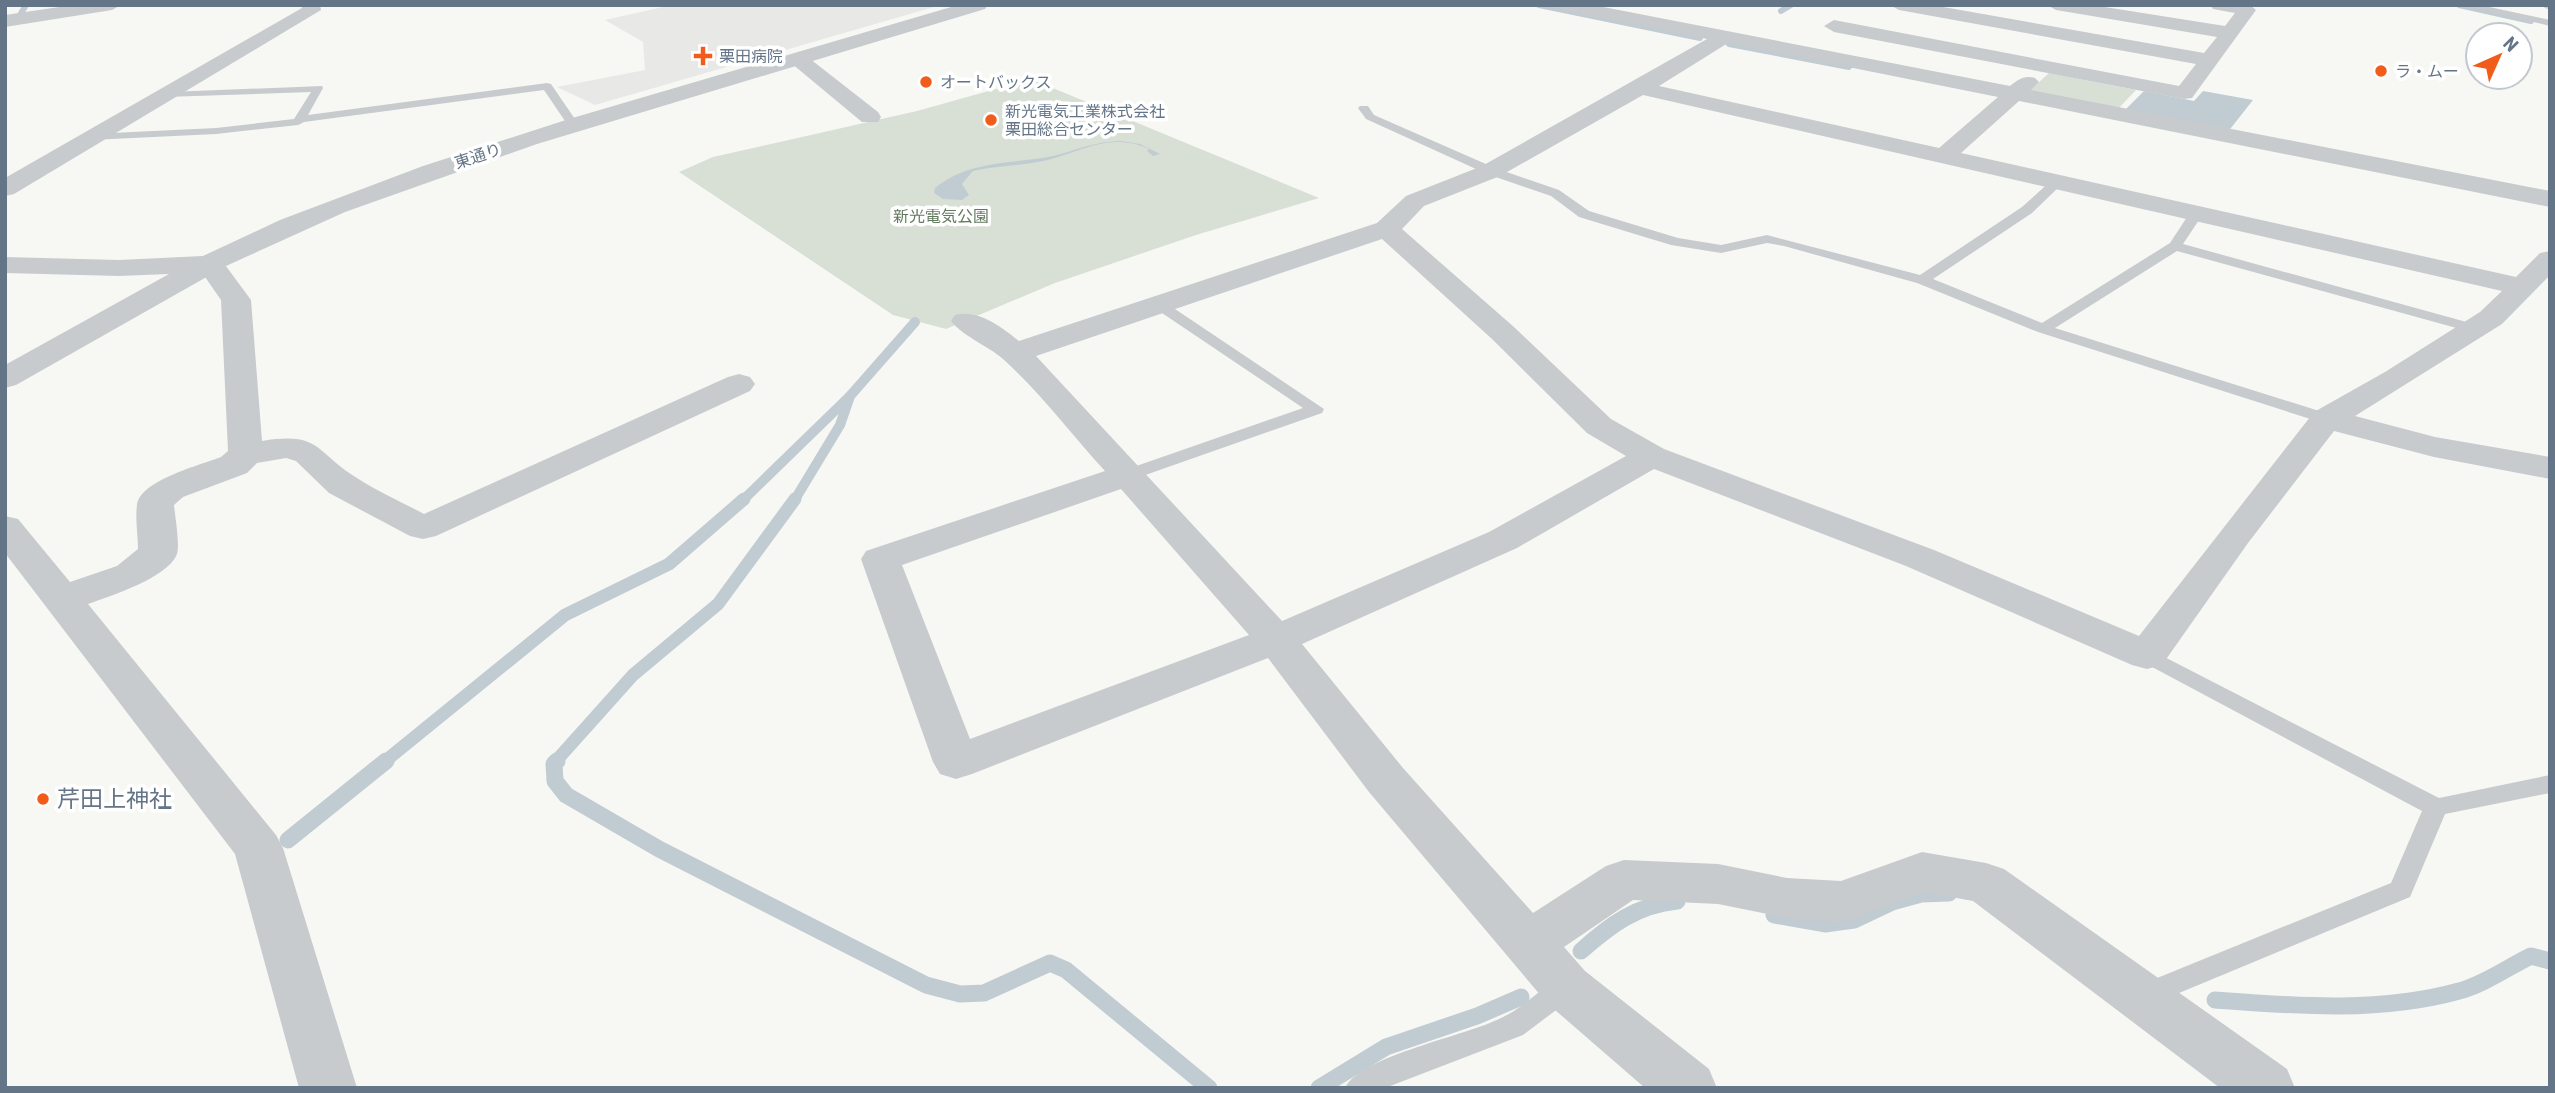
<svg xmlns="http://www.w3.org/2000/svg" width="2555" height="1093" font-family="'Roboto Condensed','Noto Sans JP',sans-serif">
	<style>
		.built { fill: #e8e9e7 }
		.green { fill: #d8e0d5 }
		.water { fill: #c1ccd2 }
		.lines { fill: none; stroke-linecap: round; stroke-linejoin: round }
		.stream-far3 { stroke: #c1ccd2; stroke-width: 6 }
		.stream-far2 { stroke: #c1ccd2; stroke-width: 10 }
		.stream-far1 { stroke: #c1ccd2; stroke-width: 13 }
		.stream { stroke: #c1ccd2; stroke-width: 17 }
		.service { fill: #c7cbce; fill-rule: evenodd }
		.minor { fill: #c7cbce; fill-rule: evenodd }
		.tertiary { fill: #c7cbce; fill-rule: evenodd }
		.poi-dot { fill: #f25c1a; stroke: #fff; stroke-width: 2.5 }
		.labels { text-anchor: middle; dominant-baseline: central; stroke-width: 7; stroke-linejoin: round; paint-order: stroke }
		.far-poi-label { font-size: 16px; fill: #647588; stroke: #fff; text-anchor: start }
		.far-street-label { font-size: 16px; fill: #647588; stroke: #fff }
		.far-park-label { font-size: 16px; fill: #63795f; stroke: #fff }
		.near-poi-label { font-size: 23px; fill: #647588; stroke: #fff; text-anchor: start }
	</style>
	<rect width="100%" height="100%" fill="#f7f8f4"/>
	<path class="built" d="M672 5H941L595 105 557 87 645 70 643 42 605 20Z"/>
	<g class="green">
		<path d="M2049 73 2136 90 2116 111 2026 94Z"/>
		<path d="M1031 79 1319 198 1196 235 1055 283 946 329 893 315 679 172 713 157 917 111Z"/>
	</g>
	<g class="water">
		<path d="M2144 91 2194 101 2203 91 2253 100 2227 133 2123 112Z"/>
		<path d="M1121 141 1140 144 1160 154 1153 156 1147 151 1149 149C1107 130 1078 155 1038 162 1016 166 995 166 973 171L962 184 969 195 962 200 943 199 934 193 935 188C969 160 1013 164 1053 156 1077 150 1096 141 1121 141Z"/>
	</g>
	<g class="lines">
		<g class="stream-far3">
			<path d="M1539 5 1700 38"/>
			<path d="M2459 5 2531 21"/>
			<path d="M1781 11 1791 5"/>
			<path d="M20 15 26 5"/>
			<path d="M1729 44 1849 67"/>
		</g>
		<g class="stream-far2">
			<path d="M742 501 850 396 915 322"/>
			<path d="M794 501 840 425 850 396"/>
		</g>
		<g class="stream-far1">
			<path d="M384 762 565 615 669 564 744 499"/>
			<path d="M555 762 633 675 718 604 795 499"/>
		</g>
		<g class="stream">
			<path d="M557 761 554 764 555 781 566 795 659 849 926 985 960 994 984 993 1050 963 1066 970 1209 1088"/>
			<path d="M288 840 386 761"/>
			<path d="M1774 915 1825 924 1854 920 1892 902 1921 894 1949 893"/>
			<path d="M1581 951C1610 925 1637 905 1677 901"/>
			<path d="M2215 1000C2296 1006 2380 1013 2459 991 2483 985 2508 967 2531 956L2550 961"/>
			<path d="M1319 1088 1386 1047 1477 1016 1521 997"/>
		</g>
		<g class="service">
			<path d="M2462 5H2480L2550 20V26Z"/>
			<path d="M2539 5H2550V10Z"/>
			<path d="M547 83 551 84 579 125 577 127H569L544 90 304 122 298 125 216 134 91 140 85 137 91 134 216 128 294 119 311 92 165 97 164 95 169 92 322 86 323 88 308 115Z"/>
			<path d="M1360 106H1368L1374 115 1495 168 1559 190 1589 211 1678 238 1721 245 1767 235 1920 275 2022 207 2053 179H2061V185L2032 213 1933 279 2042 323 2170 243 2191 211 2196 210 2203 214 2183 244 2481 326 2484 329 2476 334 2471 332 2177 251 2055 328 2332 415 2334 419 2326 424 2038 332 1917 283 1784 246 1767 243 1721 253 1671 245 1579 217 1551 196 1487 174 1366 119 1358 108Z"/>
			<path d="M1161 302 1166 303 1324 409 1322 413 1134 479H1122L1119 475 1122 471 1303 408 1156 309 1154 306Z"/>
			<path d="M2147 648 2439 798 2550 775V793L2445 814 2410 897 2155 1003 2145 1007 2135 1003 2131 995 2135 987 2391 883 2422 811 2139 660 2136 655 2139 650Z"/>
			<path d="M1566 975 1576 979 1580 987 1576 995 1523 1035 1385 1088H1345C1361 1055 1468 1036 1503 1017 1522 1008 1539 991 1556 979Z"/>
		</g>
		<g class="minor">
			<path d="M73 5H121L112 10 5 27V15Z"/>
			<path d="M302 5H320L321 10 14 194 5 196V178L302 8Z"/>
			<path d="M1554 5H1593L2010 86C2019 79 2024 75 2035 78L2039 82 2031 90 2550 191V207L2019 101 1961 153 2516 277 2540 253 2550 251V275L2502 324 2355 416 2435 437 2550 457V479L2434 457 2334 431 2248 543 2162 665 2147 669 2132 665 1906 566 1654 469 1517 548 1302 644 1403 768 1533 913 1606 866 1624 860 1718 864 1787 878 1841 881 1922 852 1986 863 2004 869 2287 1069 2295 1088H2220L1973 901 1924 892 1843 922 1787 918 1718 904 1633 900 1564 947 1585 971 1709 1069 1717 1088H1645L1547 1003 1369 792 1268 658 972 774 956 779 940 774 933 762 861 559 866 551 1105 471C1071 434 1040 392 1003 359 988 346 961 335 951 321L955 315C979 309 1001 327 1019 341L1377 223 1406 196 1482 166 1707 39 1563 10ZM1728 43 1998 97 1939 148 1659 86ZM1643 95 2502 291 2480 312 2385 372 2314 412 2139 636 1934 550 1664 449 1611 419 1514 327 1402 229 1424 206 1500 176ZM1382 239 1492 339 1587 433 1626 456 1489 532 1282 621 1036 356ZM1121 489 1249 635 970 739 902 565Z"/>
			<path d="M1890 5H1932L2204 53 2217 37 2056 10 2047 5H2092L2225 26 2235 13 2213 9 2210 5H2250L2256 10 2192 98 2184 99 1834 32 1824 26 1834 20 2179 86 2196 64 1899 10Z"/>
			<path d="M798 53 805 55 878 112 881 117 878 122H862L791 63 788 59 791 55Z"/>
			<path d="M210 256 220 258 251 300 262 441C322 431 315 453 357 478 378 492 402 502 424 514L728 377 739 374 750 377 755 384 750 391 436 536 423 539 410 536 329 493 296 461 286 458 257 463 247 473 183 497 174 505C175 516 180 544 177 554 168 578 110 596 88 604L276 835 283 848 357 1088H299L235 854 5 553V516L18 519 70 582 117 566 138 549C138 535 135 519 137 505 140 480 201 465 221 457L228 451 221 300 196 264 200 258Z"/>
		</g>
		<path class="tertiary" d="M958 5H988L985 9 537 144 345 212 226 266 16 385 5 388V365L169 274 119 276 5 273V257L119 260 203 256 280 220 423 166 569 119Z"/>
	</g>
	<g class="poi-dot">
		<path d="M699.5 45.5h7v7h7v7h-7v7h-7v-7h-7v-7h7z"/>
		<circle cx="2381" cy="71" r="7"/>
		<circle cx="926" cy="82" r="7"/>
		<circle cx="991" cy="120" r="7"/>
		<circle cx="43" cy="799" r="7"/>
	</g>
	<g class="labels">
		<g class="far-poi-label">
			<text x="719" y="56">栗田病院</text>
			<text x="2395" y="71">ラ・ムー</text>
			<text x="940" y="82">オートバックス</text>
			<text x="1005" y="111">新光電気工業株式会社<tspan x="1005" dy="18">栗田総合センター</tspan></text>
		</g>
		<g class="far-street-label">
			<text transform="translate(478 156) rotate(-18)">東通り</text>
		</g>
		<g class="far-park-label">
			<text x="941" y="216">新光電気公園</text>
		</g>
		<g class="near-poi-label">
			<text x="57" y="799">芹田上神社</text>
		</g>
	</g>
	<rect width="2555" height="1093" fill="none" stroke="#647588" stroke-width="14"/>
	<g transform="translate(2499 56) rotate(45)"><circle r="33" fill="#ffffff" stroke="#c1c8cf" stroke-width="2"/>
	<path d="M0-5L12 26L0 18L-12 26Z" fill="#f25c1a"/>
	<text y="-10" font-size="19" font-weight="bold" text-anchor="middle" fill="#647588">N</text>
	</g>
</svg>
